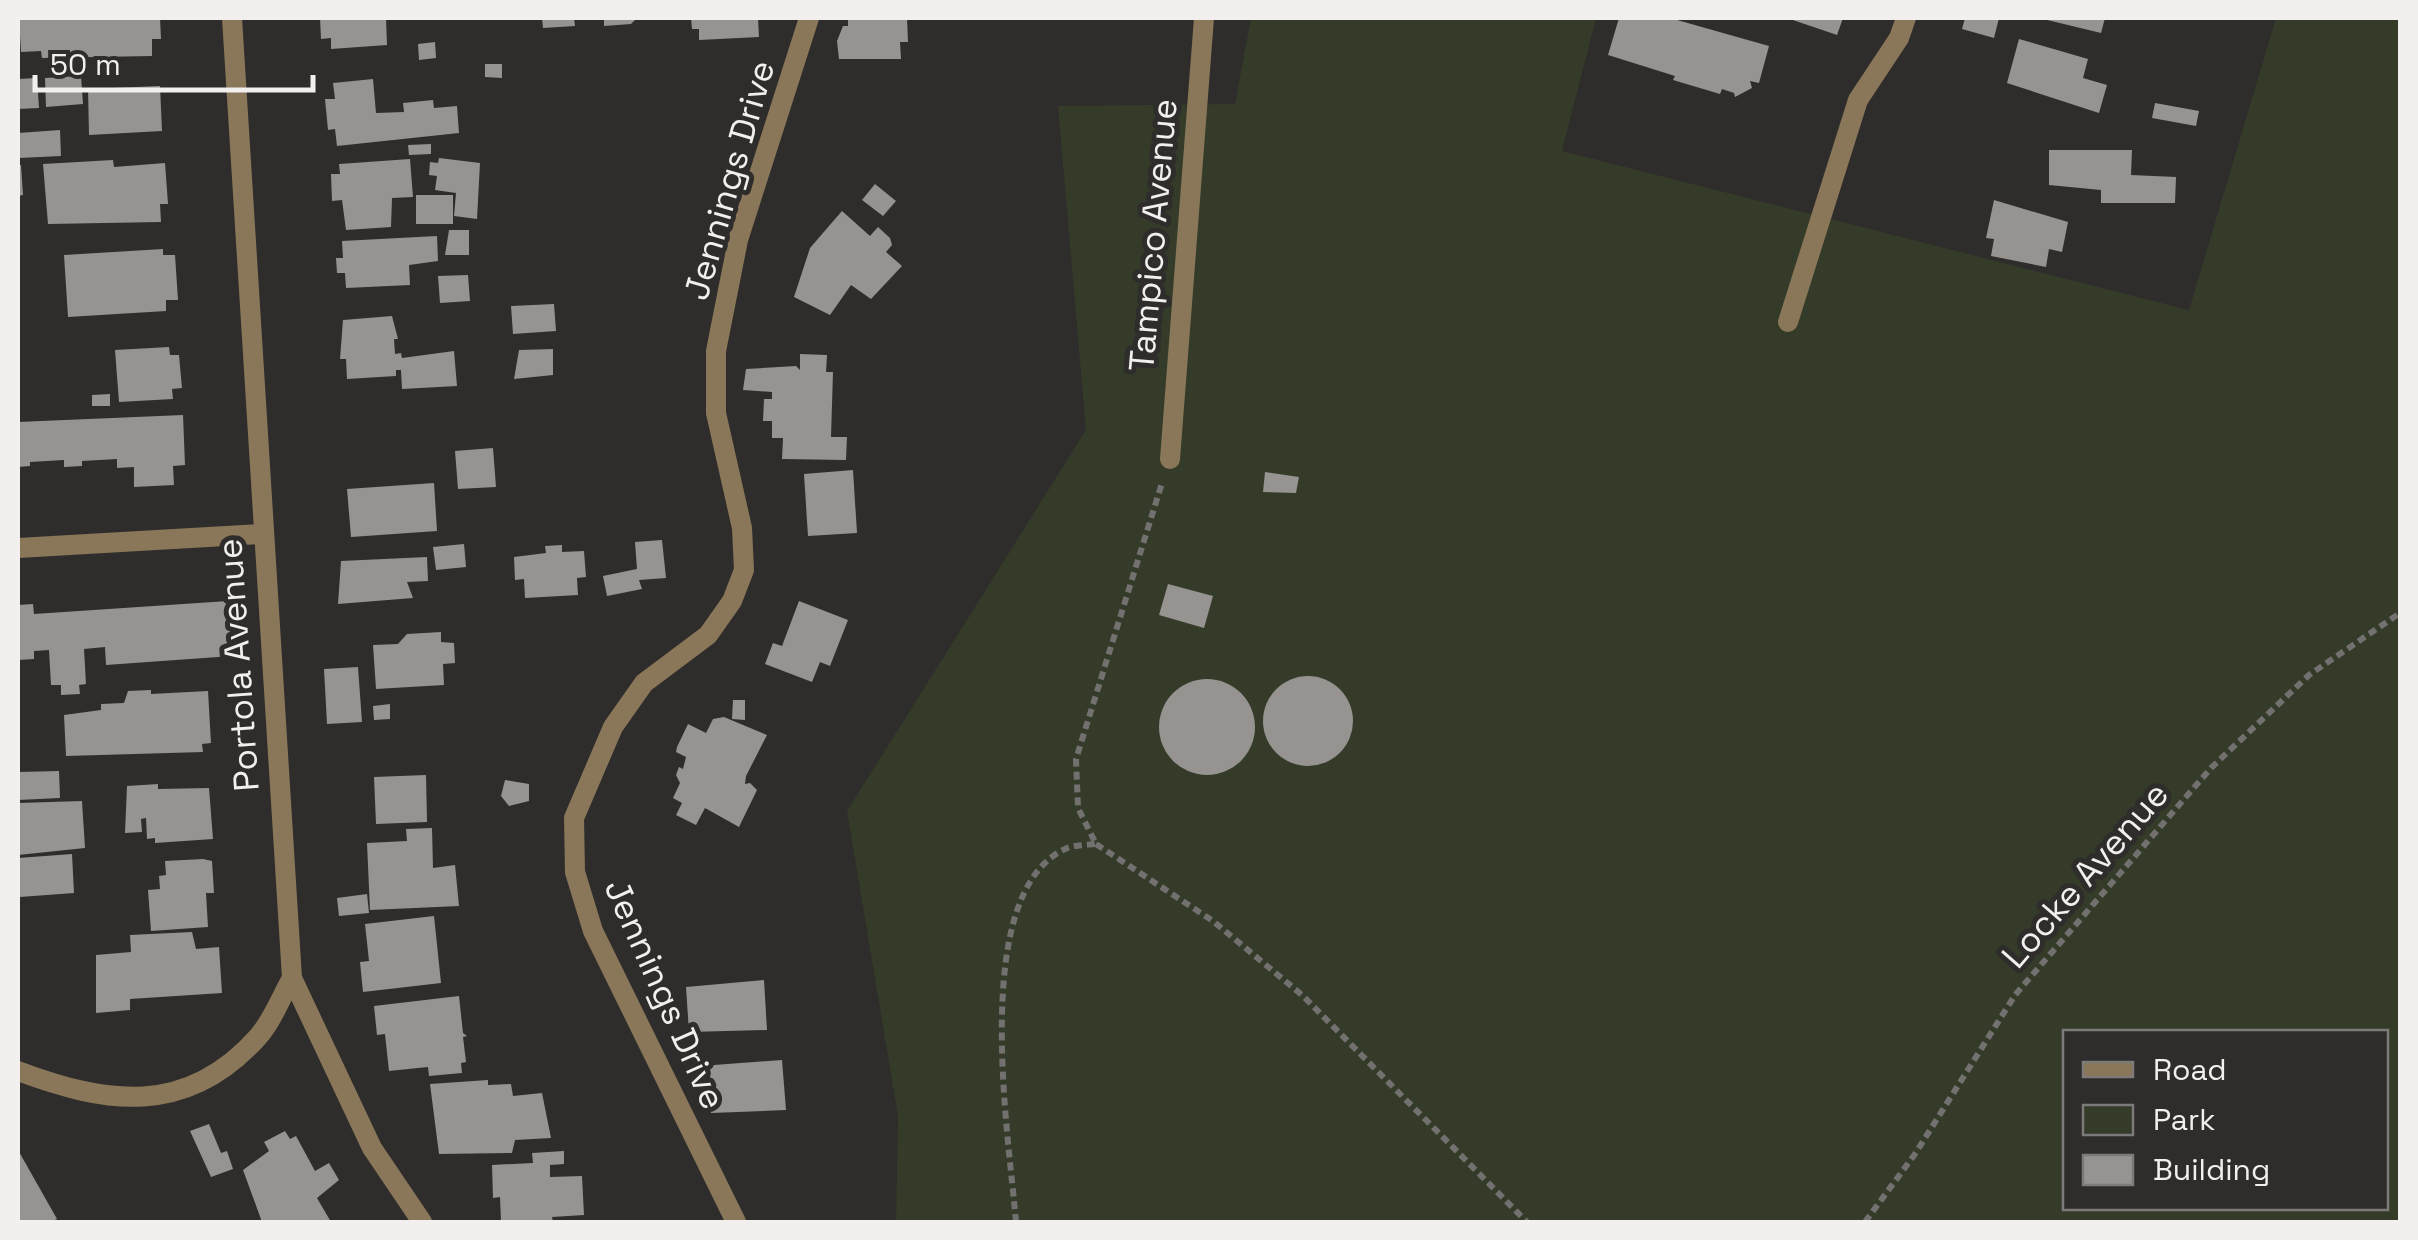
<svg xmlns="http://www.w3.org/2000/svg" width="2418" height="1240" font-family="'Space Grotesk',sans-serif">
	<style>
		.green { fill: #343b29; fill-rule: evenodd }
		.building { fill: #969391 }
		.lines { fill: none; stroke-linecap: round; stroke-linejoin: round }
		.path { stroke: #737170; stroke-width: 6; stroke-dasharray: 8 5; stroke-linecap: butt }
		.street { stroke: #8a7759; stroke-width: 20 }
		.labels { text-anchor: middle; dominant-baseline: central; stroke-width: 10; stroke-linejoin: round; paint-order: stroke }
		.street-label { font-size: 35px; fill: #f2f0ef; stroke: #2f2d2b }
	</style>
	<rect width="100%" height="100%" fill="#2f2d2b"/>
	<path class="green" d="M1251 18H1596L1562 151 2189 310 2276 18H2400V1222H896L898 1116 847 811 1086 430 1058 106 1235 104ZM2066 1032H2386V1208H2066Z"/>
	<g class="building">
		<path d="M19 18H160L161 39H152V56L42 58 41 51 21 52Z"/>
		<path d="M320 18H386L387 45 331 49V38L321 39Z"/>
		<path d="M542 18H574L575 26 543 28Z"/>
		<path d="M604 18H637L631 24 604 26Z"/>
		<path d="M691 18H758L759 37 699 40V29H692Z"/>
		<path d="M907 18 908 42H900L901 59H839L837 41 843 26H848V19Z"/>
		<path d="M1619 18H1670L1769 46 1759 83 1750 81 1752 88 1735 97 1734 93 1722 89 1720 94 1673 80 1675 76 1608 55Z"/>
		<path d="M1787 18H1843L1837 35Z"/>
		<path d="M1965 18H1999L1994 38 1962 29Z"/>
		<path d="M2039 18H2105L2101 33Z"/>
		<path d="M2019 39 2088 59 2083 78 2107 85 2099 113 2007 83Z"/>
		<path d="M435 42 436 58 419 60 418 44Z"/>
		<path d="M485 64H502V78L485 77Z"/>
		<path d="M81 76 83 104 46 107 45 78Z"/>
		<path d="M37 78 39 108 18 109V79Z"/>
		<path d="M373 79 376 113 404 112 403 103 433 100 434 108 457 106 459 133 337 146 335 129 328 130 325 99H335L333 83Z"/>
		<path d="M160 86 162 131 89 135 88 89Z"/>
		<path d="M2155 103 2199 111 2196 126 2152 118Z"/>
		<path d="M60 130 61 156 19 158 18 133Z"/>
		<path d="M431 144V154L409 155 408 145Z"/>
		<path d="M2049 150H2132L2131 175 2176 177 2175 203H2101V190L2049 185Z"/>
		<path d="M439 158 480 163 477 219 454 216 456 193 435 190 437 176 429 175 430 162 438 163Z"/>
		<path d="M410 159 413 197 392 198 391 227 346 230 342 200 332 201 331 174H340L339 164Z"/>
		<path d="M113 160 114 167 165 163 168 204H160L161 222 48 224 43 164Z"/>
		<path d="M18 165H21L23 195 18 196Z"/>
		<path d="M875 184 896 201 883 216 862 200Z"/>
		<rect x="416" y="195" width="37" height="29"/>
		<path d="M1994 200 2068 222 2062 252 2049 249 2046 267 1991 256 1994 239 1986 238Z"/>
		<path d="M842 211 870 236 878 227 890 238 892 245 886 252 902 266 871 299 851 285 830 315 794 297 810 248Z"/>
		<path d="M449 230H469V255H445Z"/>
		<path d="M437 236 438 261 409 265 410 285 346 288 345 273H337L336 258H343L342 241Z"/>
		<path d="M163 249V255H175L178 300H166V311L68 317 64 255Z"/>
		<path d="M468 275 470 301 440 303 438 276Z"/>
		<path d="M554 304 556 331 513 334 511 306Z"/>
		<path d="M392 316 398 339H394L395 354 401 353 402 358 454 351 457 386 402 389 401 370H396V376L347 379 346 359H340L343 320Z"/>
		<path d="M169 347 170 355H179L182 388 172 389 173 399 119 402 115 350Z"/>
		<path d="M553 349V375L514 379 519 350Z"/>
		<path d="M800 354 827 355 826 372H833L831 437H847L846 460 782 459 783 438H772V421H763L764 399H772V392L743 390 746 369 796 366 800 370Z"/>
		<path d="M110 394V406H92V395Z"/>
		<path d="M183 415 185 465 173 466 174 485 134 487V467L117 468V459L82 461V466L64 467V460L30 462V466L18 467V422Z"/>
		<path d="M493 448 496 487 458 489 455 451Z"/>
		<path d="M853 470 857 533 808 536 804 474Z"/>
		<path d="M1265 472 1299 477 1296 493 1263 492Z"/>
		<path d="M434 483 437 531 351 537 347 489Z"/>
		<path d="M662 540 666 578 639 580 642 589 607 596 603 576 637 569 635 542Z"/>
		<path d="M464 544 466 567 436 570 433 547Z"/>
		<path d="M562 545V552L584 551 586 577 577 578 578 595 525 598 524 579 515 580 514 557 546 553 545 546Z"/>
		<path d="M427 557 428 581 407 582 413 598 338 604 341 561Z"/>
		<path d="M1168 584 1213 596 1204 628 1159 615Z"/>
		<path d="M228 601 232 656 106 665 105 647 84 649 86 684 79 685 80 694 61 695V685H51L49 650 34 651V659L18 660V605L33 604 34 614Z"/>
		<path d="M799 601 848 620 830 666 820 662 812 682 765 664 773 643 782 646Z"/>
		<path d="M441 632V642L454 643 455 663 443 664 444 685 376 689 373 645 398 644 407 634Z"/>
		<path d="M358 667 362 722 327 724 324 669Z"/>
		<circle cx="1308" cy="721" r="45"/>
		<circle cx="1207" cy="727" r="48"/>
		<path d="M151 690V694L208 691 211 743 202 744 203 752 66 756 64 715 101 710V704L124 703 128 691Z"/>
		<path d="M733 700H745V720L732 719Z"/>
		<path d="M390 704V719L374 720 373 706Z"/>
		<path d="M724 717 767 735 746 776 745 784 750 783 757 790 739 827 705 808 696 825 676 815 682 803 673 798 680 783 676 775 679 767 683 769 686 757 676 752 677 747 688 724 706 733 713 719Z"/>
		<path d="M59 771 60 798 18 800V772Z"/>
		<path d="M426 775 427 822 376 824 374 777Z"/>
		<path d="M505 780 529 784V801L509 806 501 796Z"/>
		<path d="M158 784V789L209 788 213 839 155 843V838L147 839 146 818 141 819 142 832 125 833 127 786Z"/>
		<path d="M82 801 85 848 18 855V803Z"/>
		<path d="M432 828 433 868 455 865 459 906 370 910 367 843 407 841 406 829Z"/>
		<path d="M72 854 74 893 20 897 18 858Z"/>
		<path d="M203 859 212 861 214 893H206L208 927 151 931 148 890 160 889 159 876 166 875 165 861Z"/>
		<path d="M367 894 369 913 339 916 337 898Z"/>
		<path d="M434 916 441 983 363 992 360 962 369 961 365 924Z"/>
		<path d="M192 932 196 949 219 947 222 993 130 999V1010L96 1013V955L131 952 130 935Z"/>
		<path d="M764 980 767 1030 689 1032 686 987Z"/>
		<path d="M459 996 463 1033 467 1036 463 1037 466 1062 461 1063 462 1073 429 1076 428 1067 389 1071 385 1034 377 1035 374 1006Z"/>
		<path d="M782 1060 786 1110 711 1113 710 1068 714 1065Z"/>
		<path d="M488 1080V1085L511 1084 513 1096 542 1093 551 1138 515 1140 512 1153 439 1154 430 1084Z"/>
		<path d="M209 1124 221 1153 227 1151 233 1169 211 1177 190 1131Z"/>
		<path d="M285 1131 290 1139 296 1136 315 1171 329 1163 339 1180 317 1198 331 1222H262L243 1170 269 1151 264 1142Z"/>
		<path d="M18 1150 57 1219 51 1222H18Z"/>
		<path d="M564 1151V1164L550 1165V1177L582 1176 584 1215 552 1217 553 1222H501L500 1197 493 1198 492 1165 533 1163 532 1153Z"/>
	</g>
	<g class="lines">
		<g class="path">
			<path d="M1096 844 1213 921 1302 995 1527 1222"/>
			<path d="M1016 1222C1009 1136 969 894 1065 849 1073 845 1087 845 1096 844L1078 808 1076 759 1162 483"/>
			<path d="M1865 1222 1915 1154 2015 995 2211 768 2309 675 2400 613"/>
		</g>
		<g class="street">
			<path d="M1788 322 1858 100 1899 38 1906 18"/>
			<path d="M1170 459 1204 18"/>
			<path d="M18 548 262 534"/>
			<path d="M292 978 372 1148 422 1222"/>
			<path d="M18 1071C106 1104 186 1117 257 1038 272 1022 281 997 292 978L232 18"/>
			<path d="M736 1222 593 931 575 872 574 818 613 727 644 683 708 635 732 601 744 570 742 528 716 413V351L738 240 809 18"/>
		</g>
	</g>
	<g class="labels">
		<g class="street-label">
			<text transform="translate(729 180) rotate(-74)">Jennings Drive</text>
			<text transform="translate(1153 235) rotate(-85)">Tampico Avenue</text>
			<text transform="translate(238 665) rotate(-94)">Portola Avenue</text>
			<text transform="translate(2085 875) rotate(-49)">Locke Avenue</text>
			<text transform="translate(665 994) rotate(66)">Jennings Drive</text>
		</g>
	</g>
	<rect width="2418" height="1240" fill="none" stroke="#f2f0ef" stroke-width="40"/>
	<rect x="2063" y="1030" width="325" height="180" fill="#2f2d2b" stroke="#7d7b79" stroke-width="2.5"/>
	<rect x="2083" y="1062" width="50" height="15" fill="#8a7759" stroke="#7d7b79" stroke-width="2.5"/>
	<text x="2153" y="1080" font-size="30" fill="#f2f0ef">Road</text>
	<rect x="2083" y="1105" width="50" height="30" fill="#343b29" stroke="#7d7b79" stroke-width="2.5"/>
	<text x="2153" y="1130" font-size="30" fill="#f2f0ef">Park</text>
	<rect x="2083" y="1155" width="50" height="30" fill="#969391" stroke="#7d7b79" stroke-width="2.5"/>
	<text x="2153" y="1180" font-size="30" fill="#f2f0ef">Building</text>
	<path d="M35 75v15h278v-15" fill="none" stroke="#f2f0ef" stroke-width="5"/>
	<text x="50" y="75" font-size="30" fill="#f2f0ef" stroke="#2f2d2b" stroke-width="8" paint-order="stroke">50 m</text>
</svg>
